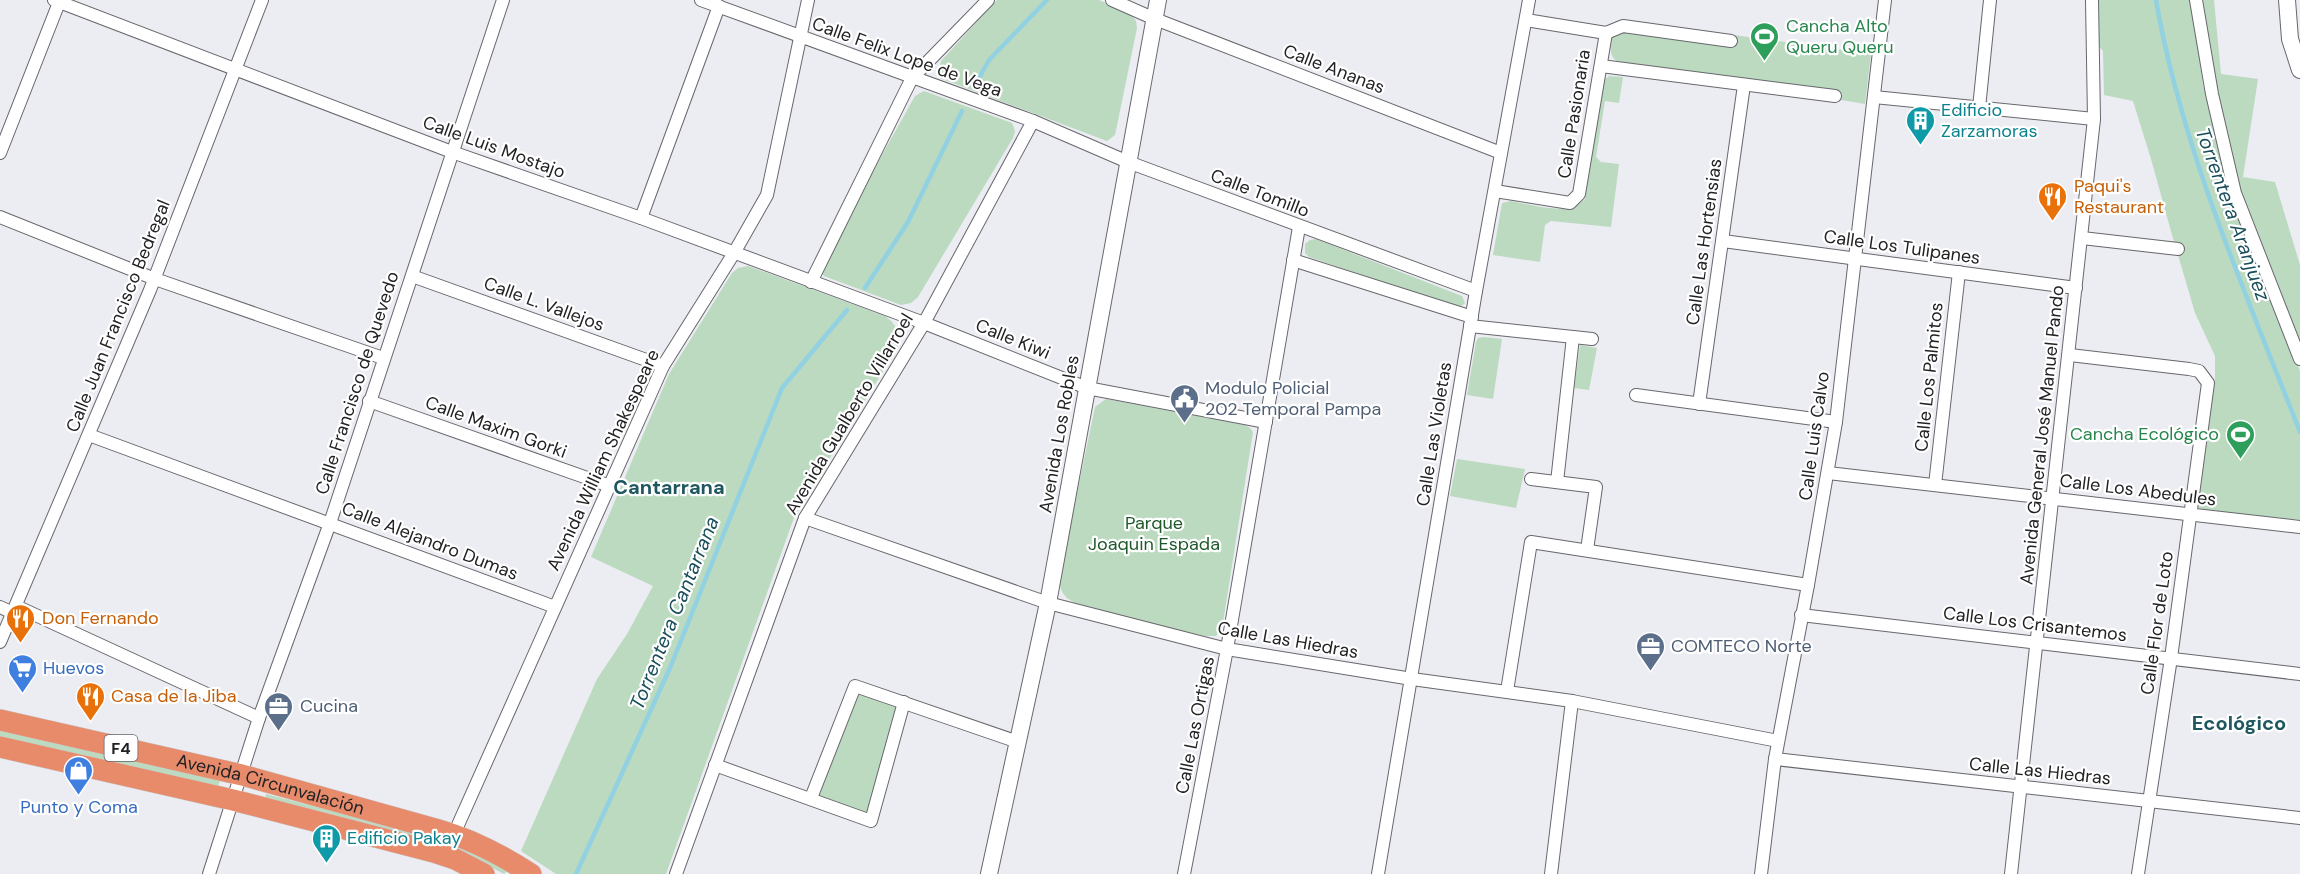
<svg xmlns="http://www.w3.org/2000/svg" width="2300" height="874" font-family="'DM Sans',sans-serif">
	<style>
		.green { fill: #bcdabf }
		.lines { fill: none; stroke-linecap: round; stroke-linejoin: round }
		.stream { stroke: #92d1e1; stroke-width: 4.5 }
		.street-casing { stroke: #67676d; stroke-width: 14 }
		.secondary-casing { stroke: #67676d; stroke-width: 18 }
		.highway-casing { stroke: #cacaca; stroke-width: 22 }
		.street { stroke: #fff; stroke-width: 12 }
		.secondary { stroke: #fff; stroke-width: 16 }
		.highway { stroke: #e78b6b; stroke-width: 21 }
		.labels { text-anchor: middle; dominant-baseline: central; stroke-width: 4.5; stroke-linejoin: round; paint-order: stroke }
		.shield { fill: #fff; stroke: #646466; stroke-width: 1.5 }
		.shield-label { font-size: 16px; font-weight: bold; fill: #222224 }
		.leisure-label { font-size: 18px; fill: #27864d; stroke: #fff; text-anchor: start }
		.street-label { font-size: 18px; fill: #222224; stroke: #fff }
		.culture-label { font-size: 18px; fill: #0d838f; stroke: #fff; text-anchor: start }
		.food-label { font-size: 18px; fill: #c56008; stroke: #fff; text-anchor: start }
		.service-label { font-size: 18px; fill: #4e5e75; stroke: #fff; text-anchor: start }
		.park-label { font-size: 18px; fill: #1e592a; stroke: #fff }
		.shop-label { font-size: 18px; fill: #366cbe; stroke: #fff; text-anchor: start }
		.water-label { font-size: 20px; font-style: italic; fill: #194f5b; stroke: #fff }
		.neighbourhood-label { font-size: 20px; font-weight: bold; fill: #1e575f; stroke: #fff }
	</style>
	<rect width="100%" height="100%" fill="#ececf3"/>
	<g class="green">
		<path d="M997 0H1099L1131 14 1136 21 1137 28 1115 135 1107 141 942 79 938 72 941 61Z"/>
		<path d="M2096 0H2191L2203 85 2230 196 2300 371V520L2203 510 2198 507 2215 379V356L2195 313 2178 255 2182 254 2183 244 2174 242 2151 159 2133 101 2104 95 2103 51 2097 44Z"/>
		<path d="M2201 0H2214L2221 74 2258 79 2243 177 2275 182 2300 265V346L2243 203 2211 73Z"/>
		<path d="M1619 31 1732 47 1734 35 1871 54 1865 104 1620 63C1608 57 1611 49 1612 37Z"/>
		<path d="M1609 76 1623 77 1619 103 1605 101 1596 157 1601 162 1619 164 1611 227 1551 221 1545 225 1540 262 1493 255 1502 203 1511 201C1535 205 1567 217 1585 199L1604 80Z"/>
		<path d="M924 91 1012 123 1015 131 1013 138 918 297 911 303 901 305 824 276 820 271 821 264 915 96Z"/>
		<path d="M1316 239 1462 296 1465 303 1459 308 1309 257 1305 253V244L1310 240Z"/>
		<path d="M748 266 885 316C897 325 899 331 899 345L795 515 666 874H556L521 851 597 679 627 634 653 586 591 557 669 374 732 273 738 268Z"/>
		<path d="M1484 337 1502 339 1493 399 1467 395 1476 342 1478 338Z"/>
		<path d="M1580 345 1597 348 1589 390 1574 388Z"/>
		<path d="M1106 399 1245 425 1250 428 1253 432 1222 629 1216 636H1206C1180 630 1080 612 1066 597 1061 592 1060 586 1059 580L1095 407Z"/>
		<path d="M1457 459 1525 469 1516 508 1450 496Z"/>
		<path d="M857 691 897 706 870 811 865 814 819 796V791Z"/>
		<path d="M0 731 220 780 218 788 0 740Z"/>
		<path d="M266 794 449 841 508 870 504 874 463 852 265 801Z"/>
	</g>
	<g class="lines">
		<g class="stream">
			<path d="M2156 0C2182 150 2245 291 2300 432"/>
			<path d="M974 87 989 60 1047 0"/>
			<path d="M865 288 908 222 962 111"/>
			<path d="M576 874 670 668 782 388 847 310"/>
		</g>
		<defs>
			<g id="street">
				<path d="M54 0 452 152 641 218 924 323 1087 388 1266 422"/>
				<path d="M701 0 1033 121 1128 162 1476 291"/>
				<path d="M1112 0 1155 19 1501 153"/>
				<path d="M2196 0 2212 94 2235 193 2300 359"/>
				<path d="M1526 20 1606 33 1623 26 1731 41"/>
				<path d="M1601 66 1835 96"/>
				<path d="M1874 97 2094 119"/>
				<path d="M1979 108 1990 0"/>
				<path d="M0 153 60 0"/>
				<path d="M1495 191 1570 203 1579 194 1606 33"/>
				<path d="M0 217 155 279 383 358"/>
				<path d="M641 218 719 6"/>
				<path d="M2082 238 2178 249"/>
				<path d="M1723 241 2076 288"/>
				<path d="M1293 260 1472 317"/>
				<path d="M412 276 663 366"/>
				<path d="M811 282 912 78 988 0"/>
				<path d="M1470 326 1592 339"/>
				<path d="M2070 355 2189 369 2199 371 2208 383 2171 658 2138 874"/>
				<path d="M1636 395 1836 422"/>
				<path d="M369 401 610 486"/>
				<path d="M1699 404 1744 85"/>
				<path d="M89 435 555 607"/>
				<path d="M1828 473 2300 527"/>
				<path d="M1531 479 1596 487 1587 550"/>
				<path d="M1557 482 1573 337"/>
				<path d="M1935 485 1959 272"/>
				<path d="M805 518 1048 603 1227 649 1412 679 1572 701 1778 741"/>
				<path d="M16 606 259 718"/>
				<path d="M0 607 13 613"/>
				<path d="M1801 615 2300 674"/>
				<path d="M0 642 150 290 262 0"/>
				<path d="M1507 691 1531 542 1808 585"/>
				<path d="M1775 759 2300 818"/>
				<path d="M715 765 871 821 904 702"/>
				<path d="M811 798 855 686 1018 742"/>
				<path d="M454 834 663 366 734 253 767 195 808 0"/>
				<path d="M209 874 259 718 330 523 503 0"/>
				<path d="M676 874 805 518 924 323 1033 121"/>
				<path d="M1184 874 1227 649 1299 227"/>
				<path d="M1378 874 1476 291 1529 0"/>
				<path d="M1551 874 1572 701"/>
				<path d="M1761 874 1775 759 1808 585 1836 422 1885 0"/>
				<path d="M2011 874 2094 119 2092 0"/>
			</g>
			<g id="secondary">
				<path d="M2287 0 2290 39 2300 70"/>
				<path d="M989 874 1048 603 1158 0"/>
			</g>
			<g id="highway">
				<path id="s1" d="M0 720 242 775 439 830C471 839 503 856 531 874"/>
				<path d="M0 747 233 800 434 852 455 859 484 874"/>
			</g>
		</defs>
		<use href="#street" class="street-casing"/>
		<use href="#secondary" class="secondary-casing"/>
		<use href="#highway" class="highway-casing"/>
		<use href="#street" class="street"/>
		<use href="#secondary" class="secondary"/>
		<use href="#highway" class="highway"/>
	</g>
	<defs>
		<symbol id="stadium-pin" viewBox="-11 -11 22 30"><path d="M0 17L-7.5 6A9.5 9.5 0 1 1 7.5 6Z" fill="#2e9e5b" stroke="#fff"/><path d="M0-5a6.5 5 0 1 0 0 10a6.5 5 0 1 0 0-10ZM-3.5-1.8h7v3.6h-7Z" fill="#fff"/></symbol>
		<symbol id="building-pin" viewBox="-11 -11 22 30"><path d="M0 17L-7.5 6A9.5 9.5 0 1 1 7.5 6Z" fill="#0f9aa8" stroke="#fff"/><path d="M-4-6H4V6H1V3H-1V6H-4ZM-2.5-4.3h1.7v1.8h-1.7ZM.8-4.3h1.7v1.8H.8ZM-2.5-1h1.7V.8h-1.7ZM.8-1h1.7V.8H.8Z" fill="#fff"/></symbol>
		<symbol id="restaurant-pin" viewBox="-11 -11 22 30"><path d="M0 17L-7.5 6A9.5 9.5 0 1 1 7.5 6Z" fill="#e8710a" stroke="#fff"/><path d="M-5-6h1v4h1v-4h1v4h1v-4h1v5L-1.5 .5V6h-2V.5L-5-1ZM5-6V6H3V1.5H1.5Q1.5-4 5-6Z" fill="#fff"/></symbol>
		<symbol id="civic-pin" viewBox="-11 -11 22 30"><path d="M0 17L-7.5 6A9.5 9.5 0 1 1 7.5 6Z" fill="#5c6f8a" stroke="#fff"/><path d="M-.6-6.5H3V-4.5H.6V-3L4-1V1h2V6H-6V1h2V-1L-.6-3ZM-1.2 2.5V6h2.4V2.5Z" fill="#fff"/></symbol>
		<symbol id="office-pin" viewBox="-11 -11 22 30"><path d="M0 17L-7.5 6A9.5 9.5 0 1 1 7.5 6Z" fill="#5c6f8a" stroke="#fff"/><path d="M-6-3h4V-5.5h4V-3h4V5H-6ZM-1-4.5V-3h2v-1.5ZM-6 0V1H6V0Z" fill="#fff"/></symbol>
		<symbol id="supermarket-pin" viewBox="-11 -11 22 30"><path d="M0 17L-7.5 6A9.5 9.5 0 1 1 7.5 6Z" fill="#3f7fe0" stroke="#fff"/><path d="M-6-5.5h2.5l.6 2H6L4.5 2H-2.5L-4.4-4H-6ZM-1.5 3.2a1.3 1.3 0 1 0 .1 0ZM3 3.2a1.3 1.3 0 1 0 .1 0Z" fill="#fff"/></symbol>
		<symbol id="shop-pin" viewBox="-11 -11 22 30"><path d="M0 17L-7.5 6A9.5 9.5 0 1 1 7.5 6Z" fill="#3f7fe0" stroke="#fff"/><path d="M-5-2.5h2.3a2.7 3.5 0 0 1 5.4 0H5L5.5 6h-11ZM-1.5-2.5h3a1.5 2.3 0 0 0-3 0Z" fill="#fff"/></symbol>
	</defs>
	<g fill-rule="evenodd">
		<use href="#stadium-pin" x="1748" y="20" width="33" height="45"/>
		<use href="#building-pin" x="1904" y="104" width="33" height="45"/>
		<use href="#restaurant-pin" x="2036" y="180" width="33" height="45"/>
		<use href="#civic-pin" x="1168" y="382" width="33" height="45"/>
		<use href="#stadium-pin" x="2224" y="418" width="33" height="45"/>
		<use href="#restaurant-pin" x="4" y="602" width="33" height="45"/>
		<use href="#office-pin" x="1634" y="630" width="33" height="45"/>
		<use href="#supermarket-pin" x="6" y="652" width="33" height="45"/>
		<use href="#restaurant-pin" x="74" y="680" width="33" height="45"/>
		<use href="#office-pin" x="262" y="690" width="33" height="45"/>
		<use href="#shop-pin" x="62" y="754" width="33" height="45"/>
		<use href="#building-pin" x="310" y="822" width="33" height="45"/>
	</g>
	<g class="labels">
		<rect class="shield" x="104.5" y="735" width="33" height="26" rx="4.5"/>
		<g class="shield-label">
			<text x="121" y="748">F4</text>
		</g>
		<g class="leisure-label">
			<text x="1786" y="26">Cancha Alto<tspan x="1786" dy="21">Queru Queru</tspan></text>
			<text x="2219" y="434" text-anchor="end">Cancha Ecológico</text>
		</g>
		<g class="street-label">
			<text transform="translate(907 57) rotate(20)">Calle Felix Lope de Vega</text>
			<text transform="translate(1334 69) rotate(21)">Calle Ananas</text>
			<text transform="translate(1574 114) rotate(-81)">Calle Pasionaria</text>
			<text transform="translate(494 147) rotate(20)">Calle Luis Mostajo</text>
			<text transform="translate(1260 193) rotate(21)">Calle Tomillo</text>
			<text transform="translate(1704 242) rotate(-82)">Calle Las Hortensias</text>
			<text transform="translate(1902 247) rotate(8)">Calle Los Tulipanes</text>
			<text transform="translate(544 304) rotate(20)">Calle L. Vallejos</text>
			<text transform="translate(118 316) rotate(-68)">Calle Juan Francisco Bedregal</text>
			<text transform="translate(1013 339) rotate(22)">Calle Kiwi</text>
			<text transform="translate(1929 377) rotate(-84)">Calle Los Palmitos</text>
			<text transform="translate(357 383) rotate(-72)">Calle Francisco de Quevedo</text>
			<text transform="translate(849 414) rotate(-59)">Avenida Gualberto Villarroel</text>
			<text transform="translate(496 427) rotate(20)">Calle Maxim Gorki</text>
			<text transform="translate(1059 434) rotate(-80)">Avenida Los Robles</text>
			<text transform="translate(1434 434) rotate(-81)">Calle Las Violetas</text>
			<text transform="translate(2042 435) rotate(-84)">Avenida General José Manuel Pando</text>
			<text transform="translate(1814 436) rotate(-82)">Calle Luis Calvo</text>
			<text transform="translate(603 460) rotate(-65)">Avenida William Shakespeare</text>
			<text transform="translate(2138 490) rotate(7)">Calle Los Abedules</text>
			<text transform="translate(430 541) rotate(21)">Calle Alejandro Dumas</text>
			<text transform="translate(2157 623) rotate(-82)">Calle Flor de Loto</text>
			<text transform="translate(2035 624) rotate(7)">Calle Los Crisantemos</text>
			<text transform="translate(1288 640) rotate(10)">Calle Las Hiedras</text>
			<text transform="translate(1195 725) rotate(-79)">Calle Las Ortigas</text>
			<text transform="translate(2040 771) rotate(6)">Calle Las Hiedras</text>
			<text stroke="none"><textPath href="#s1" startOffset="278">Avenida Circunvalación</textPath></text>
		</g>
		<g class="culture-label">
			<text x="1941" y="110">Edificio<tspan x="1941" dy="21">Zarzamoras</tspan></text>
			<text x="347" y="838">Edificio Pakay</text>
		</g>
		<g class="food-label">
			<text x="2074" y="186">Paqui's<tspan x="2074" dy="21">Restaurant</tspan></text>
			<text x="42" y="618">Don Fernando</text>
			<text x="111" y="696">Casa de la Jiba</text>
		</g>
		<g class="service-label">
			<text x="1205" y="388">Modulo Policial<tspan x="1205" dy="21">202 Temporal Pampa</tspan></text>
			<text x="1671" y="646">COMTECO Norte</text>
			<text x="300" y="706">Cucina</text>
		</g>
		<g class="park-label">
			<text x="1154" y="523">Parque<tspan x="1154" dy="21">Joaquin Espada</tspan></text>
		</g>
		<g class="shop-label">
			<text x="43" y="668">Huevos</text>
			<text x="79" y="807" text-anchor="middle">Punto y Coma</text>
		</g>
		<g class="water-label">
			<text transform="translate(2233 214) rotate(70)">Torrentera Aranjuez</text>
			<text transform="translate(674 613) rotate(-68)">Torrentera Cantarrana</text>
		</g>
		<g class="neighbourhood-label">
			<text x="669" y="487">Cantarrana</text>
			<text x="2239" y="723">Ecológico</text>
		</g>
	</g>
</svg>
